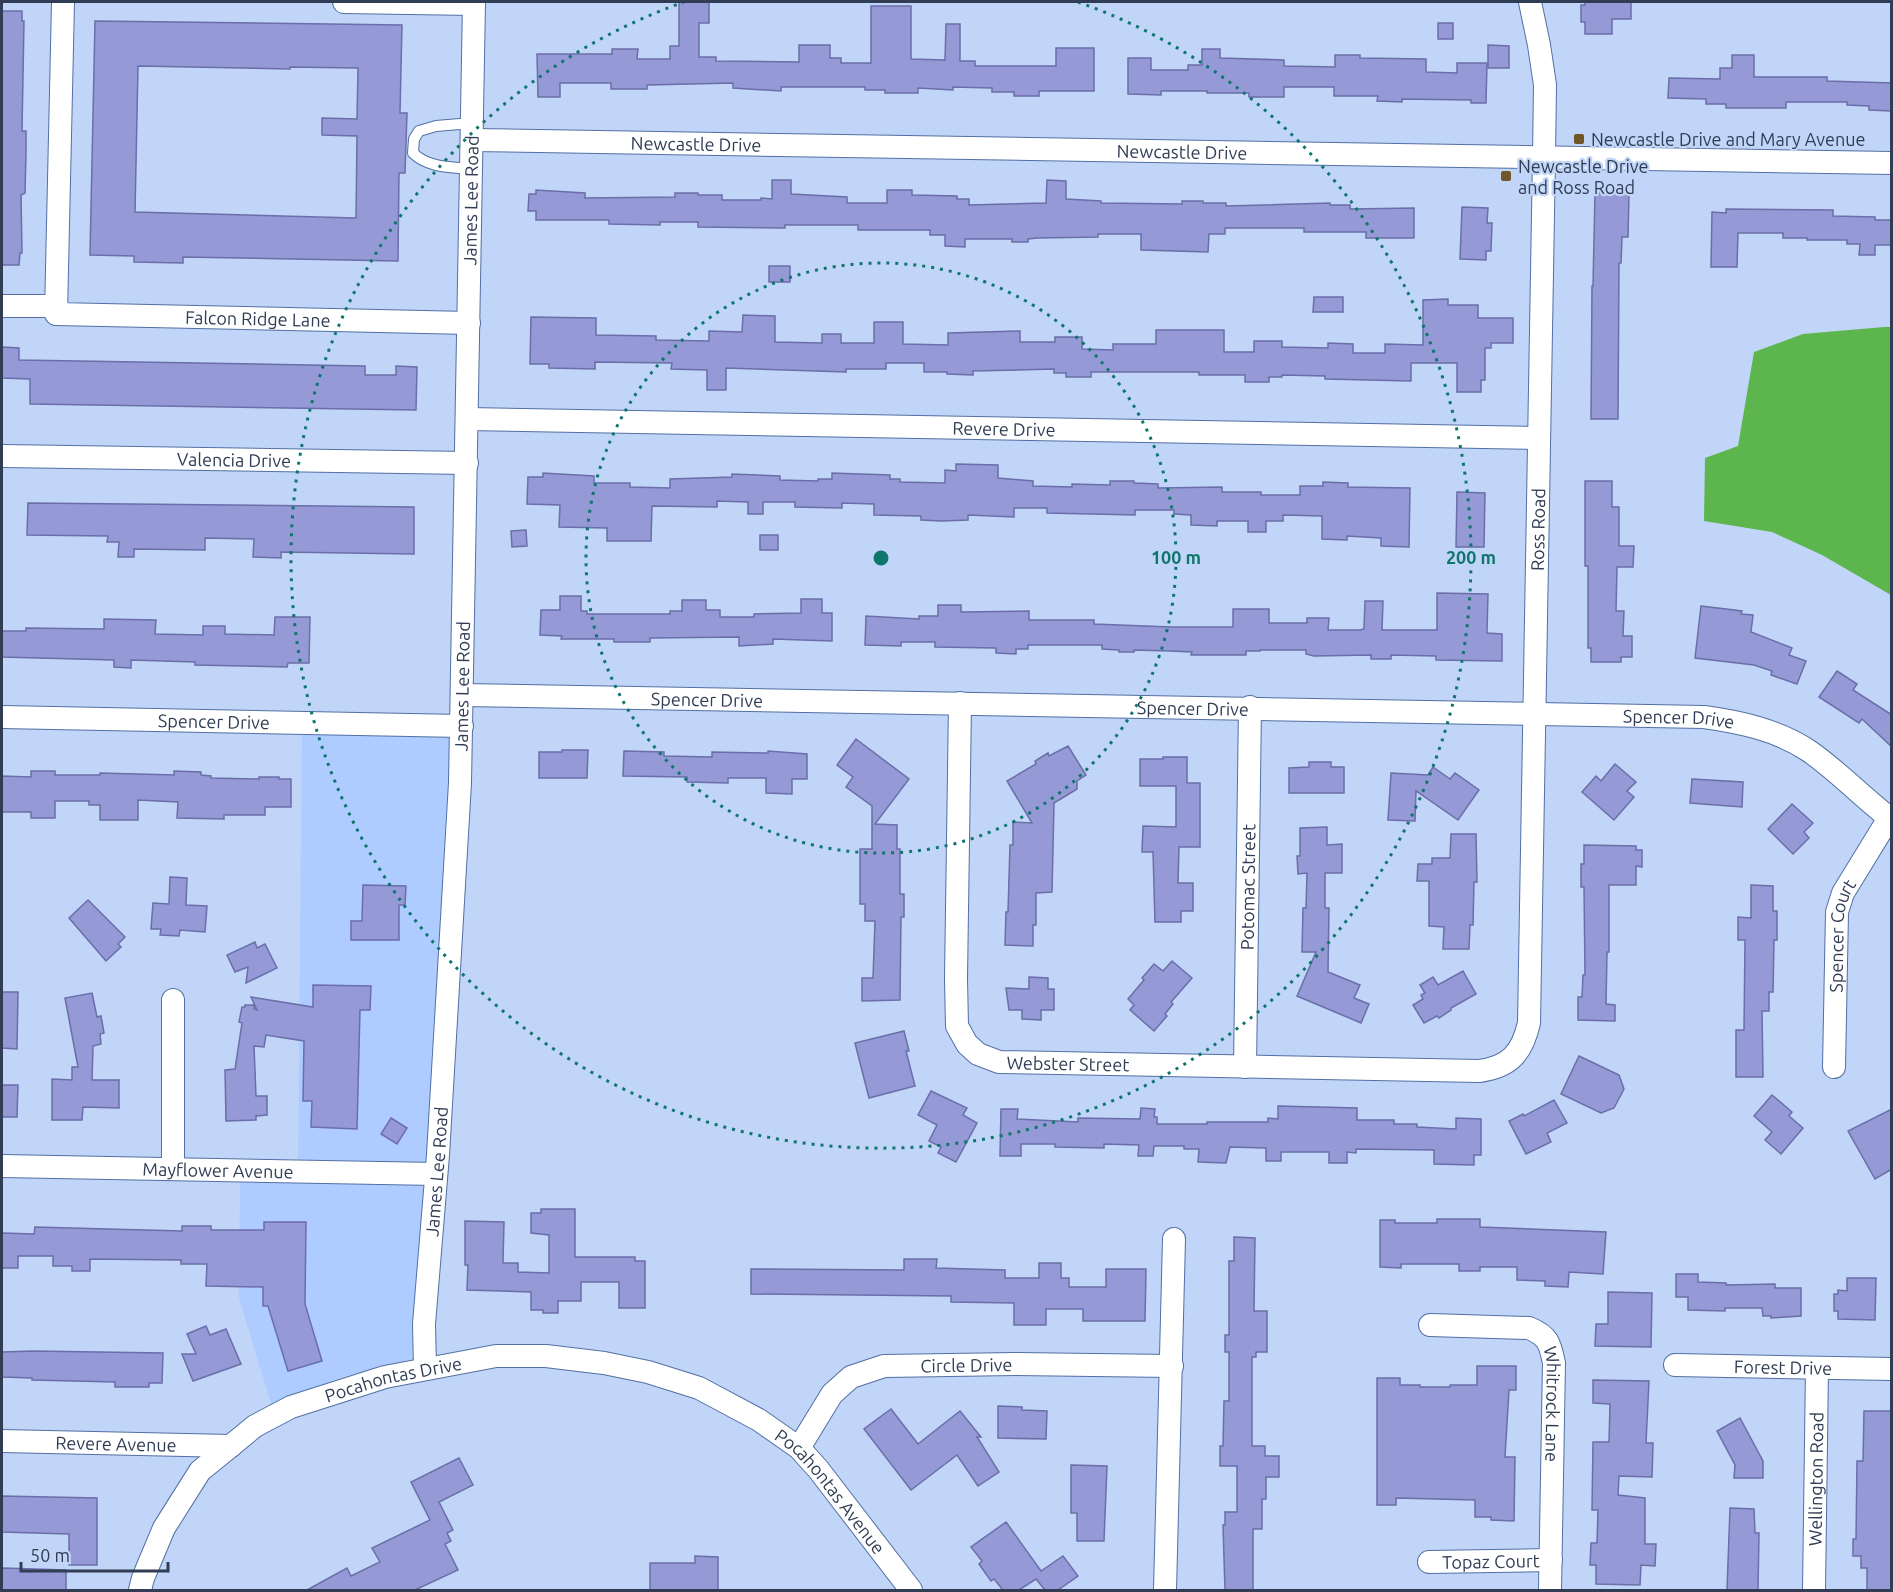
<svg xmlns="http://www.w3.org/2000/svg" width="1893" height="1592" font-family="Ubuntu,sans-serif">
	<style>
		.built { fill: #aeccff }
		.water { fill: #5cb64d }
		.building { fill: #9599d6; stroke: #6b6ea8; stroke-width: 1.5; fill-rule: evenodd }
		.lines { fill: none; stroke-linecap: round; stroke-linejoin: round }
		.service-casing { stroke: #5270a3; stroke-width: 12 }
		.minor-casing { stroke: #5270a3; stroke-width: 24 }
		.service { stroke: #fff; stroke-width: 10 }
		.minor { stroke: #fff; stroke-width: 22 }
		.ring { fill: none; stroke: #0f766e; stroke-width: 3; stroke-dasharray: 3 6 }
		.poi-dot { fill: #705628; stroke: #c0d5f7; stroke-width: 2 }
		.labels { text-anchor: middle; dominant-baseline: central; stroke-width: 4.5; stroke-linejoin: round; paint-order: stroke }
		.poi-label { font-size: 18px; fill: #303d54; stroke: #c0d5f7; text-anchor: start }
		.street-label { font-size: 18px; fill: #303d54; stroke: #c0d5f7 }
		.centre { fill: #0f766e; stroke: #c0d5f7; stroke-width: 3 }
		.ring-label { font-size: 18px; text-anchor: middle; font-weight: bold; fill: #0f766e; stroke: #c0d5f7; stroke-width: 4.5; stroke-linejoin: round; paint-order: stroke }
	</style>
	<rect width="100%" height="100%" fill="#c0d5f7"/>
	<g class="built">
		<path d="M302 734 452 737 427 1162 298 1160Z"/>
		<path d="M240 1182 425 1185 414 1359 387 1365 339 1378 271 1404 239 1298Z"/>
	</g>
	<path class="water" d="M1884 327H1892L1891 595 1822 555 1772 532 1704 521 1705 458 1738 446 1754 352 1803 334Z"/>
	<g class="building">
		<path d="M679 2H709V23H699V57H716V61L799 62V45H830V58H841V63H871V6H911V59L945 60 946 24H960V61H975V66H1056V48H1094V91H1039V96H1014V92H992V88L953 87V90L918 88V93H885V90H865V87H781V91L733 88V83L647 85V89H611V83H560V97H538L537 54H612V49H638L637 59H670V46H679Z"/>
		<path d="M1585 2H1631V19H1612V34H1585V22H1581V5H1585Z"/>
		<path d="M2 11H22V21H24L22 131H26V151L25 193 21 195 22 253H20L19 265H2Z"/>
		<path d="M95 21 402 25 400 113H407L405 173H399L398 261 183 257V263L134 262V256L90 255ZM138 66 290 69V67L358 68 357 119 322 118V135L357 136 356 218 135 212Z"/>
		<rect x="1438" y="23" width="15" height="16"/>
		<path d="M1488 45 1509 46V68H1488Z"/>
		<path d="M1202 49H1220V58L1284 60V66L1335 67V55H1360V58L1426 59V72L1457 73V63H1487L1486 103H1471V100L1402 99V102L1377 101 1378 96H1334V87H1284V97H1249V93H1207V91H1161V95L1128 94V58H1151V70H1188V65H1202Z"/>
		<path d="M1732 55H1754V77H1827V81L1892 83 1891 111 1869 110V106L1847 105V102H1786V108H1726V104H1706V99L1668 98 1669 78 1720 79V68H1732Z"/>
		<path d="M772 180H791V194L847 197V203H887V190H912V195L957 196V199H969V205L1046 203 1047 180 1066 181V199L1101 201V203L1182 204V201H1203V203H1226V206L1330 203V205H1350V209L1414 208V238H1366V232H1304V228H1225V234H1209L1208 252 1141 250V234H1098V237L1037 238 1028 239V242H1012V239H965V247L945 246V235H930V230H858V225H785V228L698 227V222H660V225L609 224V220H536V211H528L529 194H536V190L585 193V198L675 197V193H698V195H722V200H761V198L772 199Z"/>
		<path d="M1595 193 1629 194 1628 237H1622L1621 263H1619L1618 419H1591L1592 286H1593Z"/>
		<path d="M1462 207 1488 208 1487 223H1492L1491 251H1486V260L1460 259Z"/>
		<path d="M1726 209 1833 210V216L1875 217V220H1892V245H1875V255H1859L1860 244H1847V240H1807V238H1783V233H1738L1737 267H1711L1712 212 1726 213Z"/>
		<rect x="769" y="266" width="21" height="16"/>
		<path d="M1314 297H1343V312H1313Z"/>
		<path d="M1448 299V305H1478V318H1513V343H1491V348H1485V380H1481V392H1457V363H1411V381L1325 379V376L1282 375V377H1269V382H1245V375H1199V372H1091V377H1066V373H1054V369L973 371V375L947 374V372H924V363H886V369H846V372L726 368V390H707V370L671 369 672 363 595 362V369L549 368V364H530L531 317 596 318V335L656 336V340L709 341V331L742 332 743 315 775 316V342L822 343V334H841V343H874V322H903V344L948 345V333L1020 331V342H1055V337H1082V349L1113 350V344H1156V330H1224V352H1254V341H1282V347L1328 348V343L1353 344V353H1385V344L1423 345V300Z"/>
		<path d="M2 347 19 348V360L365 366V375H396V366L417 367 416 410 30 404V379L2 378Z"/>
		<path d="M956 464 998 465V478L1033 481V486L1072 487V484L1110 485V481H1134V483L1158 484V488L1222 487V492H1261V495H1300V486H1323V482L1348 483V487L1410 488 1409 547 1381 546V538L1347 536V540L1322 539V516L1283 515V521H1266V532H1248V521H1217V526L1191 525V515L1174 514V510H1135V515L1047 513V508H1014V517L968 515V520L942 521 921 520V516L874 515V504L842 503V508L795 507V502H763V514H748V502L717 501V507L652 506 651 541H607V528L559 527 560 505 527 504 528 477H543V473L594 476V483H630V487L670 488V479L732 477V474L780 476V480L818 481V479H832V473L890 475V479H900V482L945 483V470L956 471Z"/>
		<path d="M1585 481H1612V507H1619V546H1634L1633 567H1617L1616 611H1624L1623 636H1632V657H1621V662H1591V648H1588V566H1585Z"/>
		<path d="M1457 492 1485 493 1484 547H1456Z"/>
		<path d="M28 503 414 507V554L281 552V558L253 557 254 539 205 538V550L134 549V557H118L119 542H107L108 536 27 535Z"/>
		<path d="M526 530 527 546 512 547 511 531Z"/>
		<rect x="760" y="535" width="18" height="15"/>
		<path d="M1437 593 1488 594 1487 633 1502 634V661L1436 660V656L1391 655V659H1371V655L1314 656 1306 654V650H1260V651H1246V655H1191L1192 652 1170 651 1134 650V652H1119V650L1102 649V645H1028V649H1016V654L996 653V648L935 647V642H901V646L865 645 866 616 919 619V616H938V605H961V612L1029 611V620H1094V624L1171 627H1233V609H1269V623H1307V618H1329L1328 630H1360L1364 629 1365 601H1383L1382 630H1437Z"/>
		<path d="M560 596H581V611H587V614H670V611H682V600H706V610H720V617H754V614L801 613V599H822V613H832V641L773 639V644L739 646V637L650 638V642H614V639H561L562 636 540 635 541 610H560Z"/>
		<path d="M1701 606 1742 611 1741 614 1753 615 1751 632 1792 648 1789 655 1806 661 1797 684 1771 675 1772 671 1754 665 1695 658Z"/>
		<path d="M275 617H310L309 663H288L287 667 195 665V662L131 660V668L114 667V660L2 657V631H26V628L104 629V619L156 620 155 634 203 635V626H225V634L274 635Z"/>
		<path d="M1837 671 1857 684 1853 690 1892 715V747L1862 719 1859 723 1819 697Z"/>
		<path d="M856 739 909 779 875 824 897 825V849H900V894H904V917H901L900 1000 862 1001V978H873L875 921H865V904H860V849H872V806L846 787 853 777 837 765Z"/>
		<path d="M1068 746 1086 775 1077 781V789L1054 803 1052 892 1036 893V925H1033V946L1005 945 1006 912H1008L1010 845H1013V822L1032 823 1007 781 1036 764 1035 761 1048 753 1049 756Z"/>
		<path d="M562 750H588L587 778H539V752H562Z"/>
		<path d="M624 751 664 752V756L712 757V752L768 753V751L807 754V779H792V794L766 793V778H728V783L687 782V777L623 776Z"/>
		<path d="M1163 757H1187V783H1200V847H1179L1178 883H1193V911H1181V922H1155L1153 852H1142L1143 826 1176 827V786H1140V759H1163Z"/>
		<path d="M1309 762H1331V767H1344V793H1289V768L1309 767Z"/>
		<path d="M1615 764 1636 782 1627 791 1634 797 1614 820 1582 792 1596 776 1601 781Z"/>
		<path d="M1433 767 1450 779 1455 773 1479 790 1458 820 1416 791 1415 821 1388 820 1391 773 1428 775Z"/>
		<path d="M31 771H55V775H100V773L174 775V771L201 772V775L211 776V778L259 779V777H279V779H291V807H265V815H224V819L177 818 178 802 138 800V820H100V805H89V801H55V818H31V812H2V776L31 777Z"/>
		<path d="M1692 779 1743 782 1742 807 1690 803Z"/>
		<path d="M1792 804 1813 823 1804 832 1809 838 1793 854 1768 829Z"/>
		<path d="M1327 827V845L1342 844V873H1325V908H1329L1328 972 1360 985 1354 998 1369 1004 1361 1023 1297 996 1316 952H1302L1303 908H1306L1307 873 1298 874 1297 856H1300V828Z"/>
		<path d="M1451 834H1476L1477 882H1474L1473 925H1470L1469 949H1443L1444 927 1429 926V881H1417L1418 864H1432V858H1450Z"/>
		<path d="M1584 845 1636 846V850H1642V867L1636 866V885H1609V952H1607L1606 1004 1615 1005V1021L1578 1020V997H1582L1583 975H1585L1584 887H1581V864H1584Z"/>
		<path d="M170 877 187 878 186 905 207 906 205 932 180 930 179 936 160 935 161 929H151L153 903 169 904Z"/>
		<path d="M363 885 406 886 405 905H399V940H351V921H362Z"/>
		<path d="M1751 885 1773 886V911H1777V940H1774L1773 992H1769V1011H1762L1763 1077H1736V1030H1744L1745 940H1738V917L1751 918Z"/>
		<path d="M88 900 125 937 118 944 121 947 106 961 69 918Z"/>
		<path d="M255 942 257 948 265 944 277 968 246 983 248 967 235 972 227 955Z"/>
		<path d="M1172 961 1192 978 1171 1002 1173 1004 1165 1014 1167 1016 1154 1031 1130 1010 1134 1005 1128 999 1144 980 1142 978 1154 964 1163 971Z"/>
		<path d="M1463 971 1476 994 1451 1008V1010L1439 1018 1437 1016 1424 1023 1413 1005 1423 999 1421 995 1425 993 1420 985 1433 977 1438 985Z"/>
		<path d="M1029 977 1048 978V989H1054V1010H1041V1020L1022 1019V1010H1009L1006 988 1029 989Z"/>
		<path d="M313 985 371 986 370 1010H360L357 1129 311 1127 312 1101H303L304 1041 266 1035 264 1047 254 1046 256 1096H267V1115L256 1116V1120L226 1121 225 1070 235 1069 242 1023 239 1022 242 1007H245V1005H254V1009L257 1010 251 997 313 1007Z"/>
		<path d="M2 992H18L17 1049 2 1048Z"/>
		<path d="M92 993 97 1017 101 1016 104 1033 100 1034 101 1044 93 1046 92 1080H119V1108L83 1107 82 1120H52V1079L72 1080V1067H78L65 998Z"/>
		<path d="M904 1031 909 1051H906L915 1086 869 1098 855 1043Z"/>
		<path d="M1579 1056 1619 1075 1624 1089 1614 1108 1601 1113 1561 1094Z"/>
		<path d="M2 1085H18L17 1117H2Z"/>
		<path d="M931 1091 967 1108 963 1115 977 1123 956 1162 938 1153 941 1147 929 1141 937 1125 918 1115Z"/>
		<path d="M1772 1095 1792 1112 1789 1116 1803 1128 1781 1154 1765 1140 1772 1132 1754 1116Z"/>
		<path d="M1554 1100 1567 1123 1547 1133 1551 1142 1526 1154 1509 1121 1523 1114 1524 1116Z"/>
		<path d="M1278 1106 1357 1108V1120H1394V1124H1417V1127L1456 1129V1118L1481 1119V1155H1474V1165L1434 1164V1150L1356 1149V1153L1347 1152V1163H1329V1152H1281V1161H1266V1148L1230 1147 1226 1163 1198 1162 1199 1149H1184V1146H1154L1153 1156H1138L1139 1145 1104 1144V1148L1055 1147V1144H1021V1156H1000L1001 1109H1018L1017 1119 1078 1122V1118L1140 1119 1141 1108 1155 1109 1154 1117H1157V1124H1207V1122H1268V1118L1278 1119Z"/>
		<path d="M1892 1109V1169L1875 1179 1848 1131Z"/>
		<path d="M391 1118 407 1128 397 1144 381 1134Z"/>
		<path d="M541 1209H575V1257H635V1261H645V1308H619V1282H581V1301H558V1313H543V1310H531V1292L467 1290 468 1265H465V1221L504 1222 503 1263H518V1272L549 1273V1235L531 1233V1213H541Z"/>
		<path d="M1437 1219H1480V1227L1606 1232 1603 1274 1569 1272 1568 1287 1545 1286V1281L1517 1280V1267H1480V1271H1459V1264H1401V1268L1380 1267V1220H1395V1223H1437Z"/>
		<path d="M264 1222H306L305 1304 322 1361 288 1371 268 1306H263V1287L206 1286 207 1264H181V1260L90 1259V1271H72V1266H53V1256H18V1268H2V1233L34 1234 35 1227 182 1231V1226H211V1230H264Z"/>
		<path d="M1234 1237 1255 1238 1254 1311H1267V1352H1256V1357H1252V1446H1265V1456H1279V1477H1266V1499H1262V1529H1253V1590H1225L1223 1525H1225V1512H1237V1466H1220V1446H1223L1224 1401H1229V1352H1225V1335H1229V1261H1234Z"/>
		<path d="M904 1259H937L936 1268 1005 1270V1278H1039V1263H1061V1278H1069V1287H1106V1269H1146L1145 1321H1083V1309H1046V1325H1014V1303L951 1302V1296L751 1294V1269L904 1270Z"/>
		<path d="M1676 1274H1698V1282L1726 1283V1285L1775 1284V1288H1801V1316L1771 1318V1316H1763L1762 1308H1725V1311L1688 1310V1297H1676Z"/>
		<path d="M1847 1278H1876L1875 1320 1838 1319V1311H1834V1294H1838V1290L1847 1291Z"/>
		<path d="M1608 1292 1652 1293 1651 1347 1595 1346 1596 1324H1608Z"/>
		<path d="M206 1326 210 1335 226 1329 241 1364 193 1381 182 1354H196L187 1334Z"/>
		<path d="M33 1351 163 1353 162 1383H149V1387H115V1382L32 1380V1378L2 1377V1352Z"/>
		<path d="M1477 1366H1516V1390H1509L1505 1457H1515L1514 1521 1491 1520V1517H1475V1500L1396 1498V1505H1377V1378H1400V1385H1420V1387H1450V1385H1477Z"/>
		<path d="M1593 1380 1649 1381 1646 1443H1653L1652 1477 1619 1476 1618 1495 1645 1498V1544H1656L1655 1566 1641 1565 1640 1585 1596 1584V1565H1590L1591 1543H1597L1598 1510H1592L1593 1442H1609L1610 1404 1593 1403Z"/>
		<path d="M998 1406 1022 1407V1410L1047 1411 1046 1439 998 1438Z"/>
		<path d="M891 1409 918 1444 960 1411 981 1437H977L999 1472 978 1486 957 1455 911 1490 864 1429Z"/>
		<path d="M1864 1411H1892L1891 1590H1867V1568H1861V1556H1853V1539H1856L1857 1461H1863Z"/>
		<path d="M1740 1418 1763 1461V1478H1734L1735 1465 1717 1431Z"/>
		<path d="M459 1458 473 1485 439 1502 453 1530 447 1533 451 1541 445 1544 458 1570 415 1590H307L347 1568 351 1576 380 1562 372 1548 430 1520 411 1482Z"/>
		<path d="M1071 1465 1107 1466 1104 1541H1077V1513H1071Z"/>
		<path d="M2 1496 97 1498V1565H69V1534L2 1532Z"/>
		<path d="M1730 1508 1754 1509 1755 1533H1759L1758 1590H1727Z"/>
		<path d="M1006 1522 1041 1571 1063 1556 1078 1576 1058 1590H1045L1036 1579 1019 1590H1003L994 1579 991 1581 979 1564 982 1561 971 1547Z"/>
		<path d="M695 1556 718 1557V1590H650V1563H695Z"/>
		<path d="M2 1568 66 1570V1590H2Z"/>
	</g>
	<g class="lines">
		<defs>
			<path id="service" d="M472 169C451 167 428 168 413 153L414 139 419 131 436 126 472 123"/>
			<g id="minor">
				<path id="s1" d="M63 2 56 314 469 323"/>
				<path d="M344 2 474 4"/>
				<path id="s2" d="M472 140 1892 163"/>
				<path d="M2 306H57"/>
				<path id="s3" d="M468 419 1538 438"/>
				<path id="s4" d="M2 456 467 463"/>
				<path id="s5" d="M463 695 1704 717C1740 722 1778 730 1809 751 1838 771 1863 798 1892 820"/>
				<path id="s6" d="M960 703 956 979 957 1026 967 1044 978 1054 999 1062 1479 1071C1510 1067 1522 1053 1529 1023L1544 157 1545 85 1539 45 1530 2"/>
				<path id="s7" d="M2 717 462 726"/>
				<path d="M173 1000V1169"/>
				<path id="s8" d="M1245 1067 1250 707"/>
				<path id="s9" d="M1834 1067 1837 912 1843 893 1889 818"/>
				<path id="s10" d="M2 1166 436 1174"/>
				<path id="s11" d="M1430 1325 1529 1328C1548 1336 1550 1343 1554 1363L1550 1590"/>
				<path id="s12" d="M1675 1365 1892 1369"/>
				<path id="s13" d="M425 1369 424 1324 438 1155 460 783 474 2"/>
				<path id="s14" d="M2 1441 231 1446"/>
				<path id="s15" d="M799 1448 832 1394 851 1377 884 1366 1015 1364 1172 1366"/>
				<path id="s16" d="M1429 1562 1551 1560"/>
				<path id="s17" d="M140 1590 143 1578 164 1528 200 1471 255 1426 291 1407 385 1377 496 1356H546L604 1363 648 1372 699 1388 759 1420 799 1448 818 1469 911 1590"/>
				<path d="M1165 1590 1174 1239"/>
				<path id="s18" d="M1814 1590 1817 1368"/>
			</g>
		</defs>
		<use href="#service" class="service-casing"/>
		<use href="#minor" class="minor-casing"/>
		<use href="#service" class="service"/>
		<use href="#minor" class="minor"/>
	</g>
	<g class="ring">
		<circle cx="881" cy="558" r="295"/>
		<path d="M1078 2A590 590 0 1 1 684 2"/>
	</g>
	<g class="poi-dot">
		<rect x="1573" y="133" width="12" height="12" rx="3"/>
		<rect x="1500" y="170" width="12" height="12" rx="3"/>
	</g>
	<g class="labels">
		<g class="poi-label">
			<text x="1591" y="139">Newcastle Drive and Mary Avenue</text>
			<text x="1518" y="166">Newcastle Drive<tspan x="1518" dy="21">and Ross Road</tspan></text>
		</g>
		<g class="street-label">
			<text stroke="none"><textPath href="#s2" startOffset="224">Newcastle Drive</textPath></text>
			<text stroke="none"><textPath href="#s2" startOffset="710">Newcastle Drive</textPath></text>
			<text stroke="none"><textPath href="#s13" startOffset="1170">James Lee Road</textPath></text>
			<text stroke="none"><textPath href="#s1" startOffset="514">Falcon Ridge Lane</textPath></text>
			<text stroke="none"><textPath href="#s3" startOffset="536">Revere Drive</textPath></text>
			<text stroke="none"><textPath href="#s4" startOffset="232">Valencia Drive</textPath></text>
			<text stroke="none"><textPath href="#s6" startOffset="1430">Ross Road</textPath></text>
			<text stroke="none"><textPath href="#s13" startOffset="684">James Lee Road</textPath></text>
			<text stroke="none"><textPath href="#s5" startOffset="244">Spencer Drive</textPath></text>
			<text stroke="none"><textPath href="#s5" startOffset="730">Spencer Drive</textPath></text>
			<text stroke="none"><textPath href="#s5" startOffset="1216">Spencer Drive</textPath></text>
			<text stroke="none"><textPath href="#s7" startOffset="212">Spencer Drive</textPath></text>
			<text stroke="none"><textPath href="#s8" startOffset="180">Potomac Street</textPath></text>
			<text stroke="none"><textPath href="#s9" startOffset="132">Spencer Court</textPath></text>
			<text stroke="none"><textPath href="#s6" startOffset="450">Webster Street</textPath></text>
			<text stroke="none"><textPath href="#s10" startOffset="216">Mayflower Avenue</textPath></text>
			<text stroke="none"><textPath href="#s13" startOffset="198">James Lee Road</textPath></text>
			<text stroke="none"><textPath href="#s15" startOffset="206">Circle Drive</textPath></text>
			<text stroke="none"><textPath href="#s12" startOffset="108">Forest Drive</textPath></text>
			<text stroke="none"><textPath href="#s17" startOffset="352">Pocahontas Drive</textPath></text>
			<text stroke="none"><textPath href="#s11" startOffset="186">Whitrock Lane</textPath></text>
			<text stroke="none"><textPath href="#s14" startOffset="114">Revere Avenue</textPath></text>
			<text stroke="none"><textPath href="#s18" startOffset="111">Wellington Road</textPath></text>
			<text stroke="none"><textPath href="#s17" startOffset="834">Pocahontas Avenue</textPath></text>
			<text stroke="none"><textPath href="#s16" startOffset="62">Topaz Court</textPath></text>
		</g>
	</g>
	<circle cx="881" cy="558" r="9" class="centre"/>
	<g class="ring-label">
		<text x="1176" y="564">100 m</text>
		<text x="1471" y="564">200 m</text>
	</g>
	<rect width="1893" height="1592" fill="none" stroke="#303d54" stroke-width="6"/>
	<path d="M21 1562v9h147v-9" fill="none" stroke="#303d54" stroke-width="3"/>
	<text x="30" y="1562" font-size="18" fill="#303d54" stroke="#c0d5f7" stroke-width="4.5" paint-order="stroke">50 m</text>
</svg>
